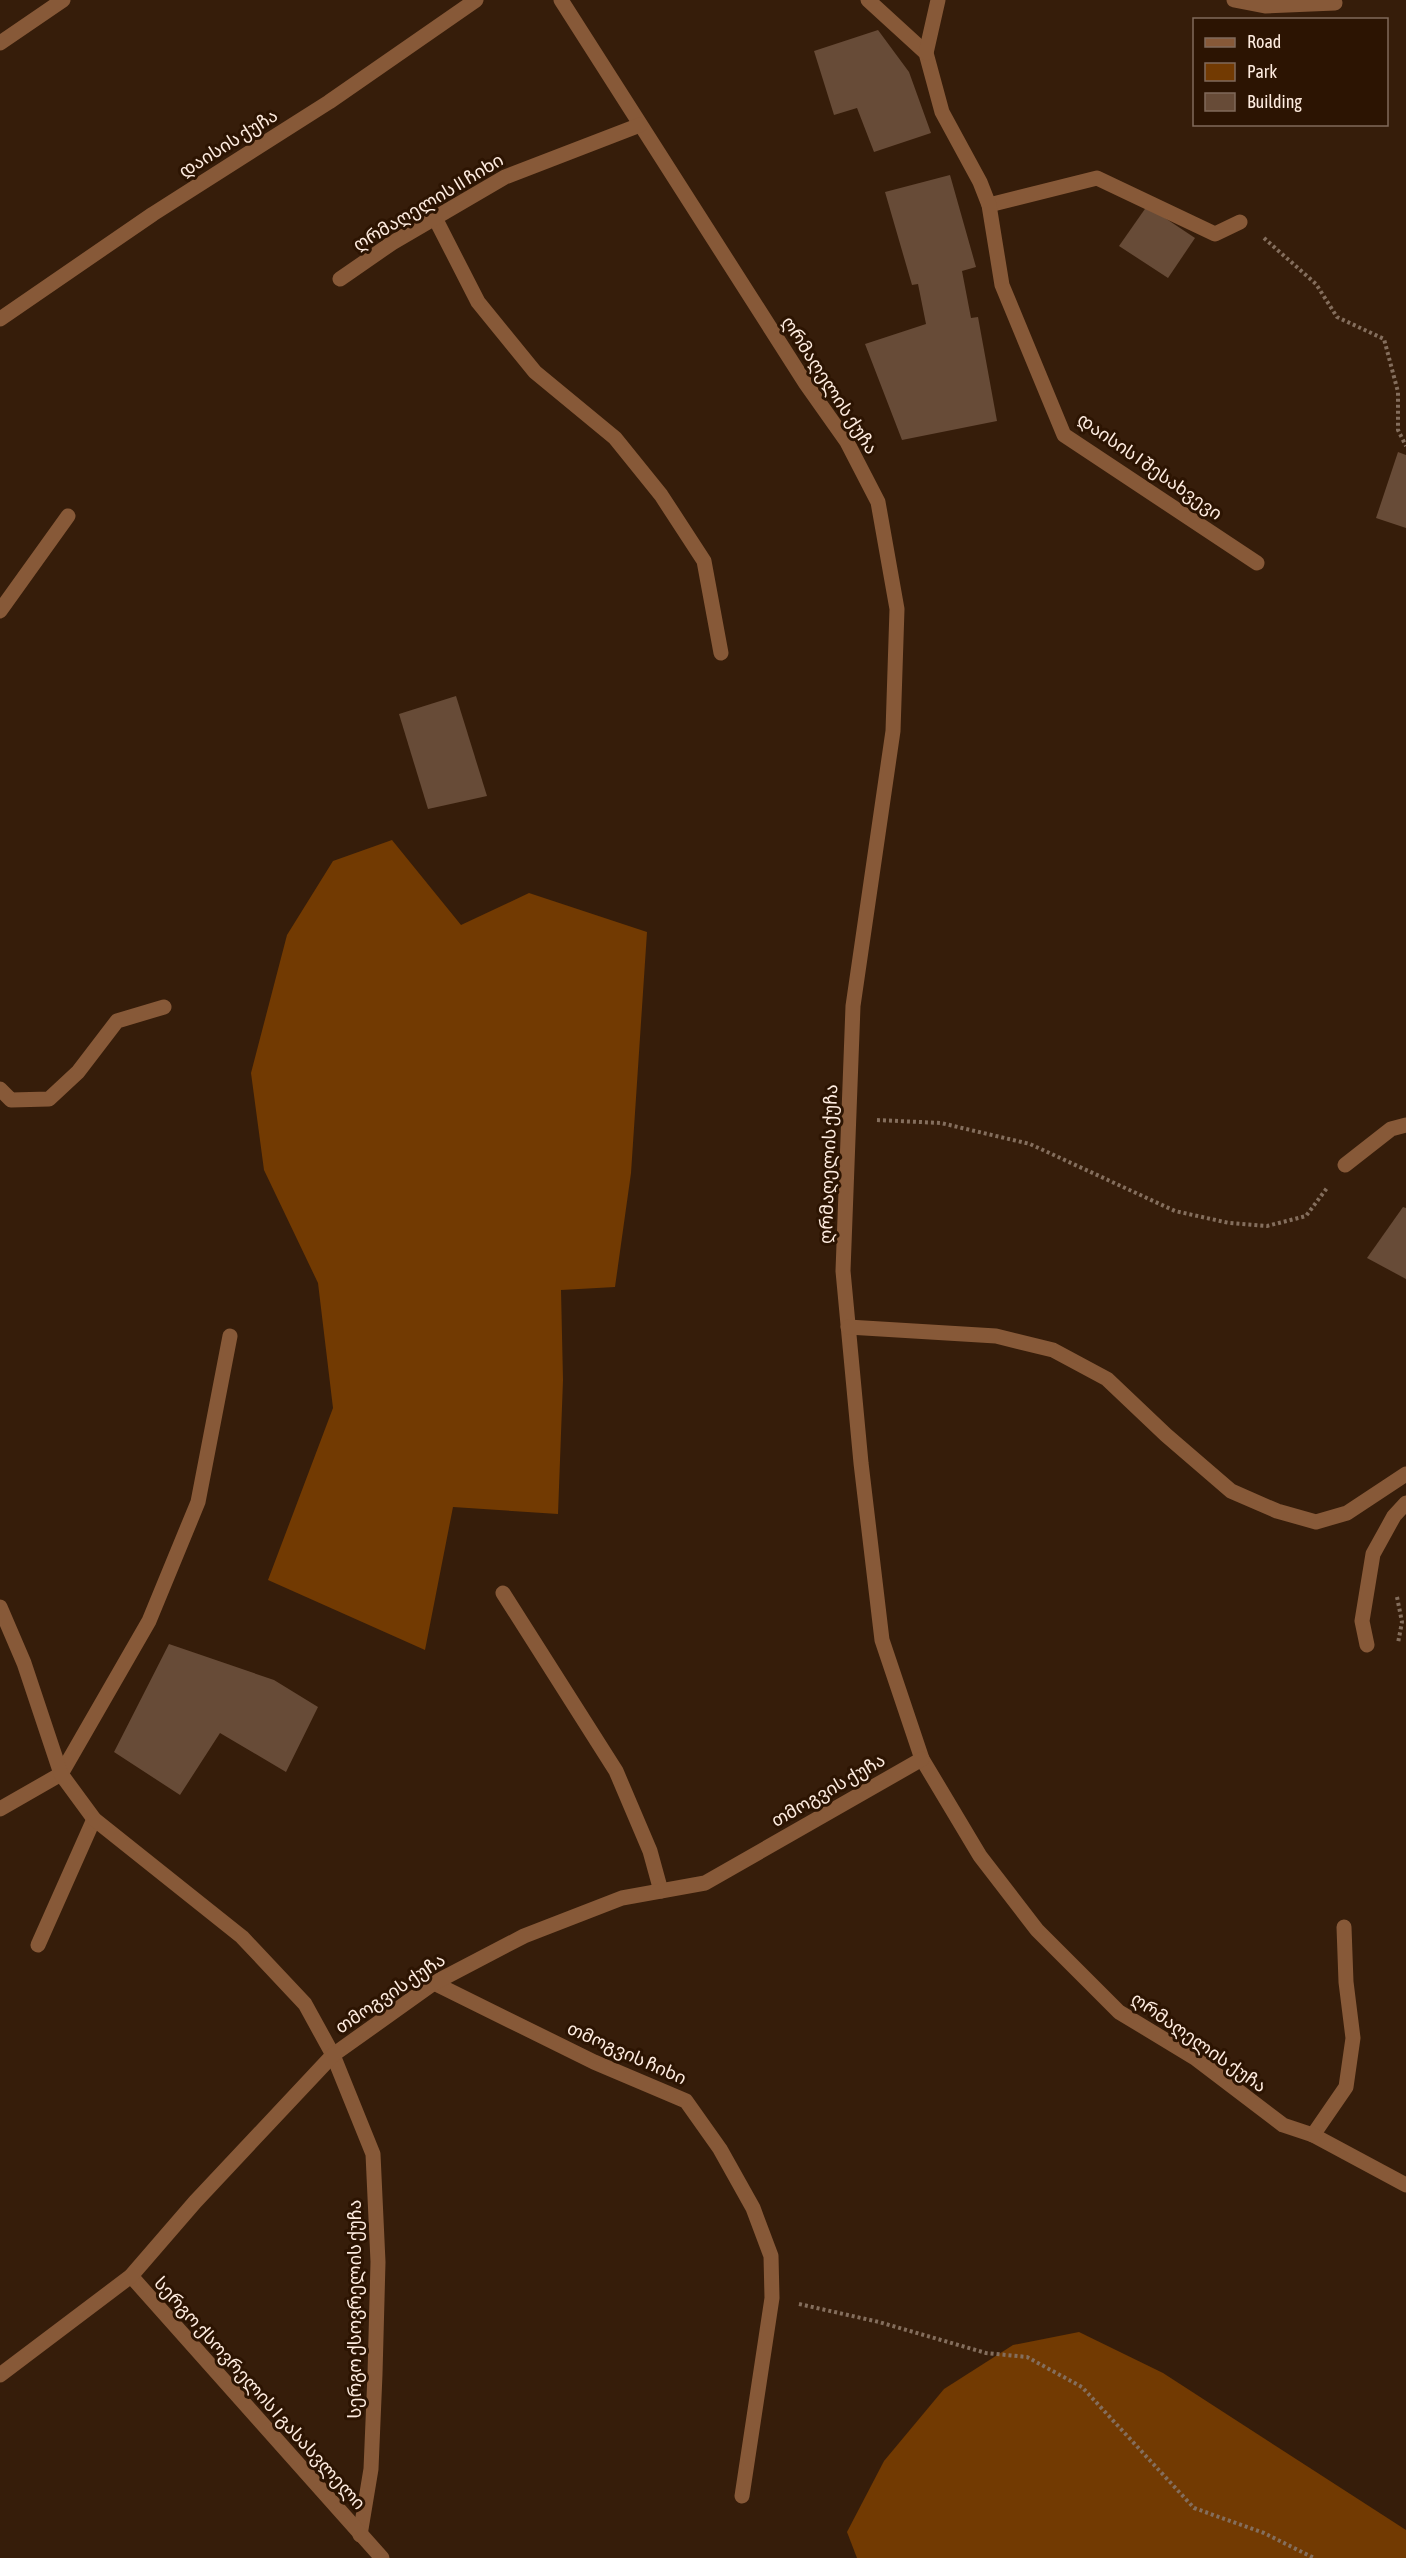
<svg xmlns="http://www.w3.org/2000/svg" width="1406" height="2558" font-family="'Asap Condensed','Noto Sans Georgian',sans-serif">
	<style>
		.green { fill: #723a02 }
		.building { fill: #674b37 }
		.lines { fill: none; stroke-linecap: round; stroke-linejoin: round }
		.path { stroke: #846e5d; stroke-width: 4; stroke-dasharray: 3 3; stroke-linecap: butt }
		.service { stroke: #875938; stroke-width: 15 }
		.minor { stroke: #875938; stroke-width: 15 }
		.labels { text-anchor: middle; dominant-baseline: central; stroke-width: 6; stroke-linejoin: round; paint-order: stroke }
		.street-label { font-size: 18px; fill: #feece0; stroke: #2c1402 }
	</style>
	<rect width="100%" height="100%" fill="#361d0a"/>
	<g class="green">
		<path d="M392 840 461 925 529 893 647 932 631 1173 615 1287 561 1290 563 1380 558 1514 453 1507 425 1650 268 1580 333 1408 318 1283 264 1170 251 1073 287 935 333 861Z"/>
		<path d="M1079 2332 1163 2373 1406 2530V2558H857L847 2532 884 2461 944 2389 1013 2345Z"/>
	</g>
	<g class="building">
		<path d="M878 30 909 72 931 133 874 152 857 108 834 115 814 51Z"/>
		<path d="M950 175 976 267 962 271 971 318 978 317 997 421 902 440 865 344 926 324 918 284 912 285 885 192Z"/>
		<path d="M1147 206 1195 238 1168 278 1119 246Z"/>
		<path d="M1398 452 1406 455V528L1376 518Z"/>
		<path d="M456 696 487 796 428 809 399 714Z"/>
		<path d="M1403 1207 1406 1208V1279L1367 1258Z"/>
		<path d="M169 1644 274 1680 318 1707 286 1772 220 1733 180 1795 114 1752Z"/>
	</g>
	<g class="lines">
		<g class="path">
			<path d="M1264 238 1316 284 1337 317 1384 339 1398 392V430L1406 446"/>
			<path d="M877 1120 941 1123 1030 1144 1175 1211 1229 1223 1267 1226 1306 1216 1327 1188"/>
			<path d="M1397 1597 1402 1622 1398 1643"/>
			<path d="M799 2304 879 2322 986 2353 1027 2357 1082 2387 1194 2508 1264 2533 1314 2558"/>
		</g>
		<g class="service">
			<path d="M1234 0 1265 6 1335 3"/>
			<path d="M989 205 1097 178 1215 234 1240 222"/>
			<path d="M435 218 478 302 535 372 615 438 661 495 704 561 721 653"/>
			<path d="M0 1089 11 1100 49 1099 78 1072 117 1021 164 1007"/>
			<path d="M1345 1165 1391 1129 1406 1125"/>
			<path d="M503 1593 616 1771 650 1851 661 1891"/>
			<path d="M1367 1645 1362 1621 1373 1554 1394 1516 1406 1503"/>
			<path d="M0 1809 61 1774 149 1621 198 1502 230 1336"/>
			<path d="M38 1945 94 1819"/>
			<path d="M1313 2135 1346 2087 1353 2038 1346 1982 1344 1927"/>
		</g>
		<g class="minor">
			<path d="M561 0 806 384 847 442 878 502 897 609 893 731 853 1006 843 1271 861 1463 882 1640 922 1759 980 1856 1037 1930 1119 2012 1195 2058 1283 2125 1313 2135 1406 2185"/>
			<path d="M868 0 926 53 942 112 980 182 989 205 1002 285 1064 435 1257 563"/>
			<path d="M0 43 63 0"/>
			<path d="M926 53 938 0"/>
			<path d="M340 279 392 243 505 177 640 125"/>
			<path d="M0 319 153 214 329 102 476 0"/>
			<path d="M0 611 68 516"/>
			<path d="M848 1327 996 1336 1053 1350 1107 1379 1166 1435 1231 1491 1277 1511 1316 1522 1347 1513 1406 1474"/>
			<path d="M0 1607 24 1663 61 1774 94 1819 242 1937 305 2004 333 2055 373 2154 378 2262 375 2374 371 2469 360 2535"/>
			<path d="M434 1983 594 2062 686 2101 720 2149 753 2208 771 2256 772 2298 742 2496"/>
			<path d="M131 2276 382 2558"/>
			<path d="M0 2375 131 2276 195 2202 333 2055 434 1983 524 1936 622 1898 705 1883 922 1759"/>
		</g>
	</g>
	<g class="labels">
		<g class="street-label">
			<text transform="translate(228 143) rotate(-32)">დაისის ქუჩა</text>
			<text transform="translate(428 202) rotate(-31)">ღრმაღელის II ჩიხი</text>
			<text transform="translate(830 385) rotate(57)">ღრმაღელის ქუჩა</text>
			<text transform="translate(1150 466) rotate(35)">დაისის I შესახვევი</text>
			<text transform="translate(828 1164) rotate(-88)">ღრმაღელის ქუჩა</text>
			<text transform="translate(828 1790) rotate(-30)">თმოგვის ქუჩა</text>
			<text transform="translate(390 1993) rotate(-34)">თმოგვის ქუჩა</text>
			<text transform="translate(1199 2042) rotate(35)">ღრმაღელის ქუჩა</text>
			<text transform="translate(627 2053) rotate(24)">თმოგვის ჩიხი</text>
			<text transform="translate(354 2309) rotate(-90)">სერგო ქსოვრელის ქუჩა</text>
			<text transform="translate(260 2393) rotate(48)">სერგო ქსოვრელის I გასასვლელი</text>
		</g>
	</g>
	<rect x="1193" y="18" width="195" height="108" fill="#2c1402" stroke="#806a5b" stroke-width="1.5"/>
	<rect x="1205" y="38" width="30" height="9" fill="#875938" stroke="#806a5b" stroke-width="1.5"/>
	<text x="1247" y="48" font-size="18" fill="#feece0">Road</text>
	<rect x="1205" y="63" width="30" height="18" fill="#723a02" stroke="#806a5b" stroke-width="1.5"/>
	<text x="1247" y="78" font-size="18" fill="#feece0">Park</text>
	<rect x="1205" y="93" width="30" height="18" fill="#674b37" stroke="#806a5b" stroke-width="1.5"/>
	<text x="1247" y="108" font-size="18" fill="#feece0">Building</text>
</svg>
